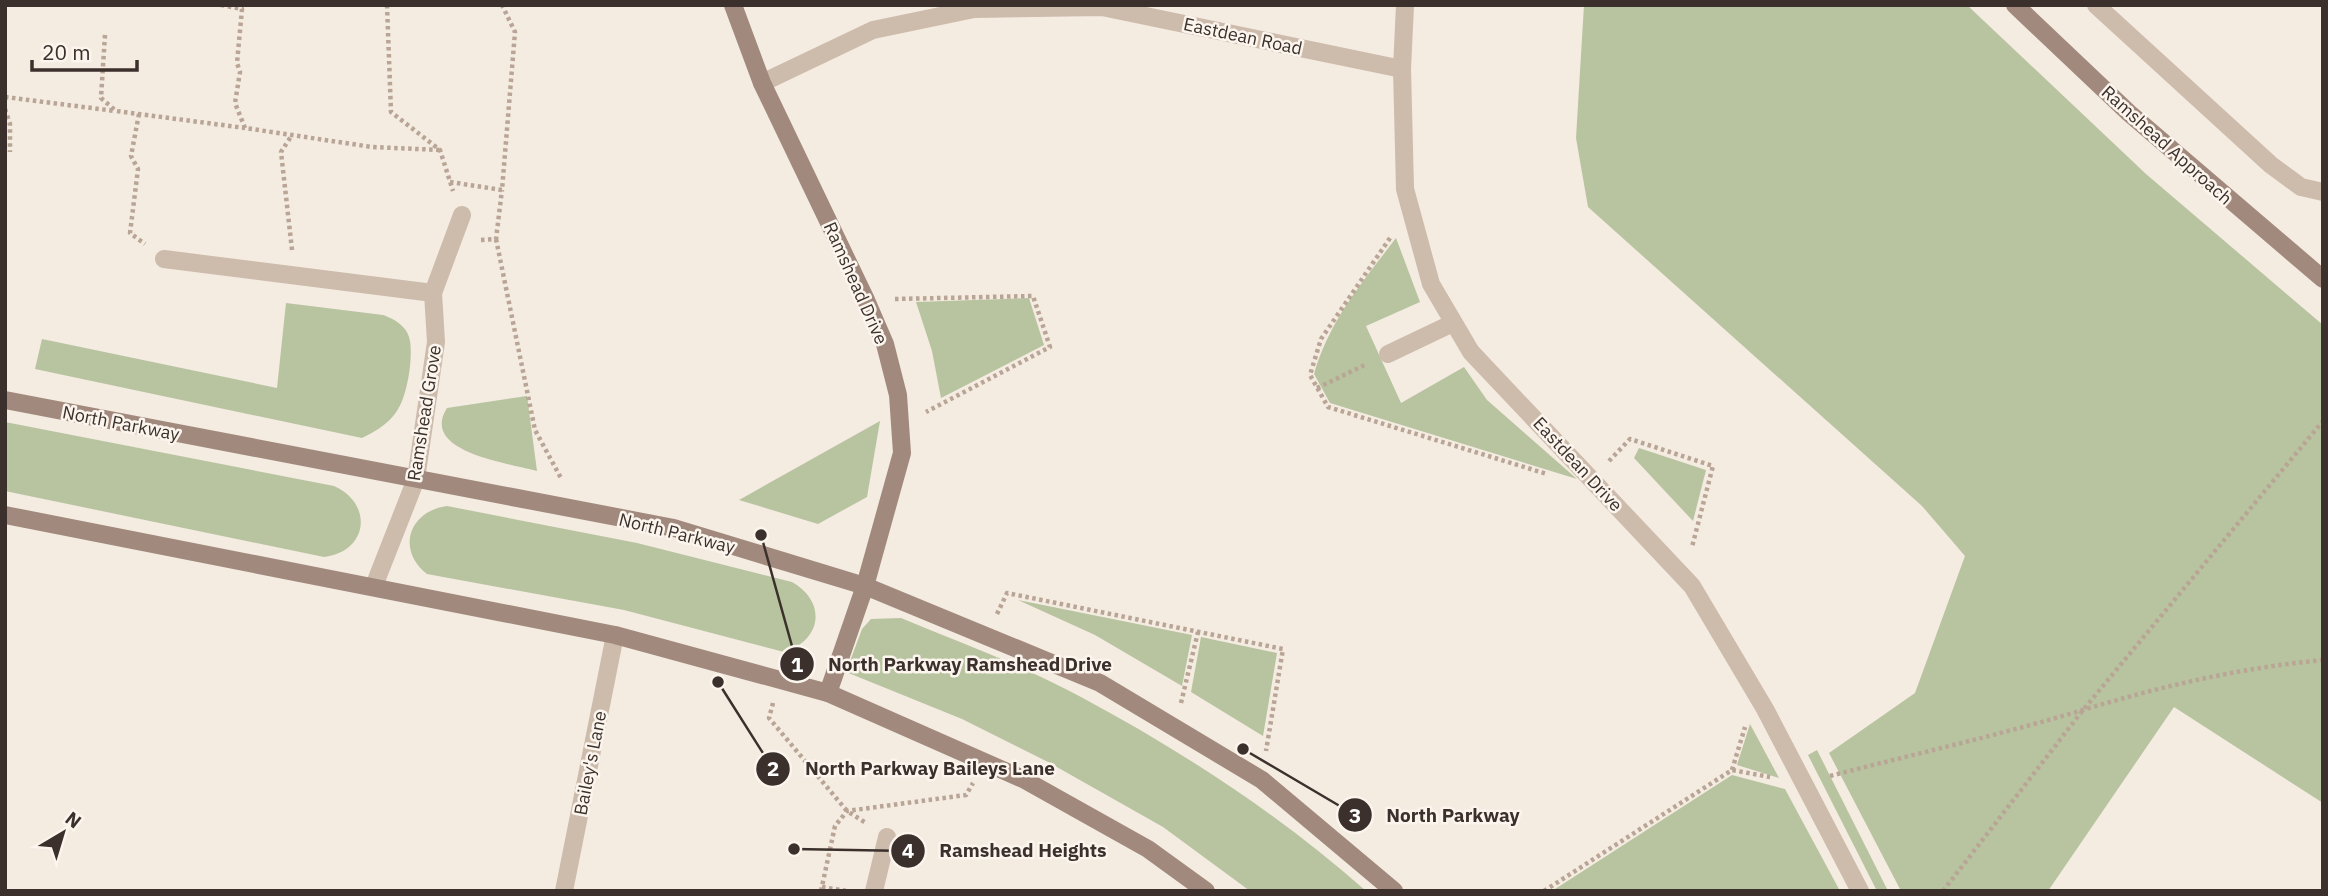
<svg xmlns="http://www.w3.org/2000/svg" width="2328" height="896" font-family="'IBM Plex Sans',sans-serif">
	<style>
		.green { fill: #b8c4a0 }
		.lines { fill: none; stroke-linecap: round; stroke-linejoin: round }
		.path { stroke: #b9a596; stroke-width: 4.5; stroke-dasharray: 3.5 3.5; stroke-linecap: butt }
		.lane { stroke: #cdbbac; stroke-width: 18 }
		.street { stroke: #cdbbac; stroke-width: 18 }
		.secondary { stroke: #a18a7d; stroke-width: 18 }
		.labels { text-anchor: middle; dominant-baseline: central; stroke-width: 5; stroke-linejoin: round; paint-order: stroke }
		.street-label { font-size: 18px; fill: #3b302b; stroke: #fbf5ee }
		.leader { fill: none; stroke: #3b302b; stroke-width: 2.5 }
		.callout-dot { fill: #3b302b; stroke: #fbf5ee; stroke-width: 2.5 }
		.mark-label { font-size: 21px; text-anchor: middle; font-weight: bold; fill: #fff }
		.callout-label { font-size: 19px; text-anchor: middle; font-weight: bold; fill: #3b302b; stroke: #fbf5ee; stroke-width: 5; stroke-linejoin: round; paint-order: stroke }
	</style>
	<rect width="100%" height="100%" fill="#f4ebe1"/>
	<g class="green">
		<path d="M1584 5H1967L2146 174 2323 325V803L2174 707 2048 891H1901L1829 753 1915 693 1965 556 1922 506 1588 207 1576 138Z"/>
		<path d="M1396 238 1420 302 1366 326 1401 403 1464 367 1487 400 1577 479 1330 403 1314 374C1330 319 1362 283 1396 238Z"/>
		<path d="M1029 298 1044 345 941 398 932 351 916 302Z"/>
		<path d="M286 303 383 315C395 319 408 327 410 341 413 360 407 401 394 415 385 426 374 432 362 438L35 369 42 339 277 388Z"/>
		<path d="M527 396 537 471C509 463 419 452 447 408Z"/>
		<path d="M880 421 867 497 818 524 739 500Z"/>
		<path d="M5 422 334 486C374 504 368 552 324 557L5 491Z"/>
		<path d="M1639 448 1706 470 1693 521 1634 458Z"/>
		<path d="M447 506 637 543 792 582C827 602 822 640 784 652L624 610 427 574C396 550 409 511 447 506Z"/>
		<path d="M1018 600 1192 635 1182 686 1095 635Z"/>
		<path d="M901 618C961 643 1024 666 1081 697 1182 751 1280 815 1366 891H1250L1163 827 1048 762 962 719 846 672 862 629 871 619Z"/>
		<path d="M1201 637 1277 653 1263 736 1191 692Z"/>
		<path d="M1750 724 1779 778 1737 765Z"/>
		<path d="M1817 750 1888 891H1877L1808 755Z"/>
		<path d="M1732 775 1785 789 1840 891H1552Z"/>
	</g>
	<g class="lines">
		<g class="path">
			<path d="M221 5 242 9 237 63 240 72 235 103 245 128 372 147 440 150"/>
			<path d="M387 5 391 112 440 150 453 191"/>
			<path d="M105 35 101 98 116 111 245 128"/>
			<path d="M5 97 115 111"/>
			<path d="M5 109 10 124V152"/>
			<path d="M139 114 131 156 138 169 130 233 145 244"/>
			<path d="M450 182 502 190 515 32 502 5"/>
			<path d="M1390 238 1321 339 1310 375 1328 407 1547 474"/>
			<path d="M496 239 535 430 562 480"/>
			<path d="M481 240 496 239 502 190"/>
			<path d="M292 250 281 152 292 135"/>
			<path d="M895 299 1033 296 1050 347 926 412"/>
			<path d="M1317 388 1367 364"/>
			<path d="M1609 461 1630 439 1713 466 1692 547"/>
			<path d="M997 614 1007 593 1283 649 1266 751"/>
			<path d="M773 703 769 718 847 811 866 823"/>
			<path d="M1181 703 1198 632"/>
			<path d="M1732 770 1745 727"/>
			<path d="M1830 776C1914 754 2000 735 2083 710 2162 686 2240 668 2323 660"/>
			<path d="M822 887 847 891"/>
			<path d="M821 891 835 826 847 811 966 795 973 783"/>
			<path d="M1544 891 1732 770 1770 777"/>
			<path d="M1943 891 2083 710 2323 421"/>
		</g>
		<g class="lane">
			<path d="M2096 5 2271 165 2301 187 2323 192"/>
			<path d="M433 293 462 215"/>
			<path d="M1388 354 1453 323"/>
			<path d="M874 891 887 837"/>
		</g>
		<g class="street">
			<path d="M1405 5 1402 69 1405 189 1431 284 1471 352 1692 586 1765 709 1860 891"/>
			<path d="M762 83 873 30 974 9 1102 7 1402 69"/>
			<path d="M164 259 433 293 436 342 416 479 374 586"/>
			<path d="M564 891 615 635"/>
		</g>
		<g class="secondary">
			<path d="M733 5 762 83 866 300 885 344 898 395 902 453 865 586 828 693"/>
			<path d="M2015 5 2129 113 2323 279"/>
			<path d="M5 400 674 528 865 586 1100 683 1262 780 1394 891"/>
			<path d="M5 515 615 635 828 693 1023 779 1148 849 1206 891"/>
		</g>
	</g>
	<g class="labels">
		<g class="street-label">
			<text transform="translate(1243 36) rotate(12)">Eastdean Road</text>
			<text transform="translate(2167 145) rotate(42)">Ramshead Approach</text>
			<text transform="translate(856 283) rotate(66)">Ramshead Drive</text>
			<text transform="translate(424 413) rotate(-81)">Ramshead Grove</text>
			<text transform="translate(121 423) rotate(11)">North Parkway</text>
			<text transform="translate(1578 464) rotate(47)">Eastdean Drive</text>
			<text transform="translate(677 533) rotate(14)">North Parkway</text>
			<text transform="translate(590 763) rotate(-79)">Bailey's Lane</text>
		</g>
	</g>
	<path class="leader" d="M761 535L797 664M718 682L773 769M1243 749L1355 815M794 849L908 851"/>
	<g class="callout-dot">
		<circle cx="761" cy="535" r="7"/>
		<circle cx="718" cy="682" r="7"/>
		<circle cx="1243" cy="749" r="7"/>
		<circle cx="794" cy="849" r="7"/>
		<circle cx="797" cy="664" r="18"/>
		<circle cx="773" cy="769" r="18"/>
		<circle cx="1355" cy="815" r="18"/>
		<circle cx="908" cy="851" r="18"/>
	</g>
	<g class="mark-label">
		<text x="797" y="672">1</text>
		<text x="773" y="776">2</text>
		<text x="1355" y="823">3</text>
		<text x="908" y="858">4</text>
	</g>
	<g class="callout-label">
		<text x="970" y="671">North Parkway Ramshead Drive</text>
		<text x="930" y="775">North Parkway Baileys Lane</text>
		<text x="1453" y="822">North Parkway</text>
		<text x="1023" y="857">Ramshead Heights</text>
	</g>
	<rect width="2328" height="896" fill="none" stroke="#3b302b" stroke-width="14"/>
	<g transform="translate(63 833) rotate(38)" stroke="#fbf5ee" stroke-width="5" paint-order="stroke">
	<path d="M0-5L12 26L0 18L-12 26Z" fill="#3b302b"/>
	<text y="-10" font-size="19" font-weight="bold" text-anchor="middle" fill="#3b302b">N</text>
	</g>
	<path d="M32 60v10h105v-10" fill="none" stroke="#3b302b" stroke-width="3.5"/>
	<text x="42" y="60" font-size="21" fill="#3b302b" stroke="#fbf5ee" stroke-width="5" paint-order="stroke">20 m</text>
</svg>
